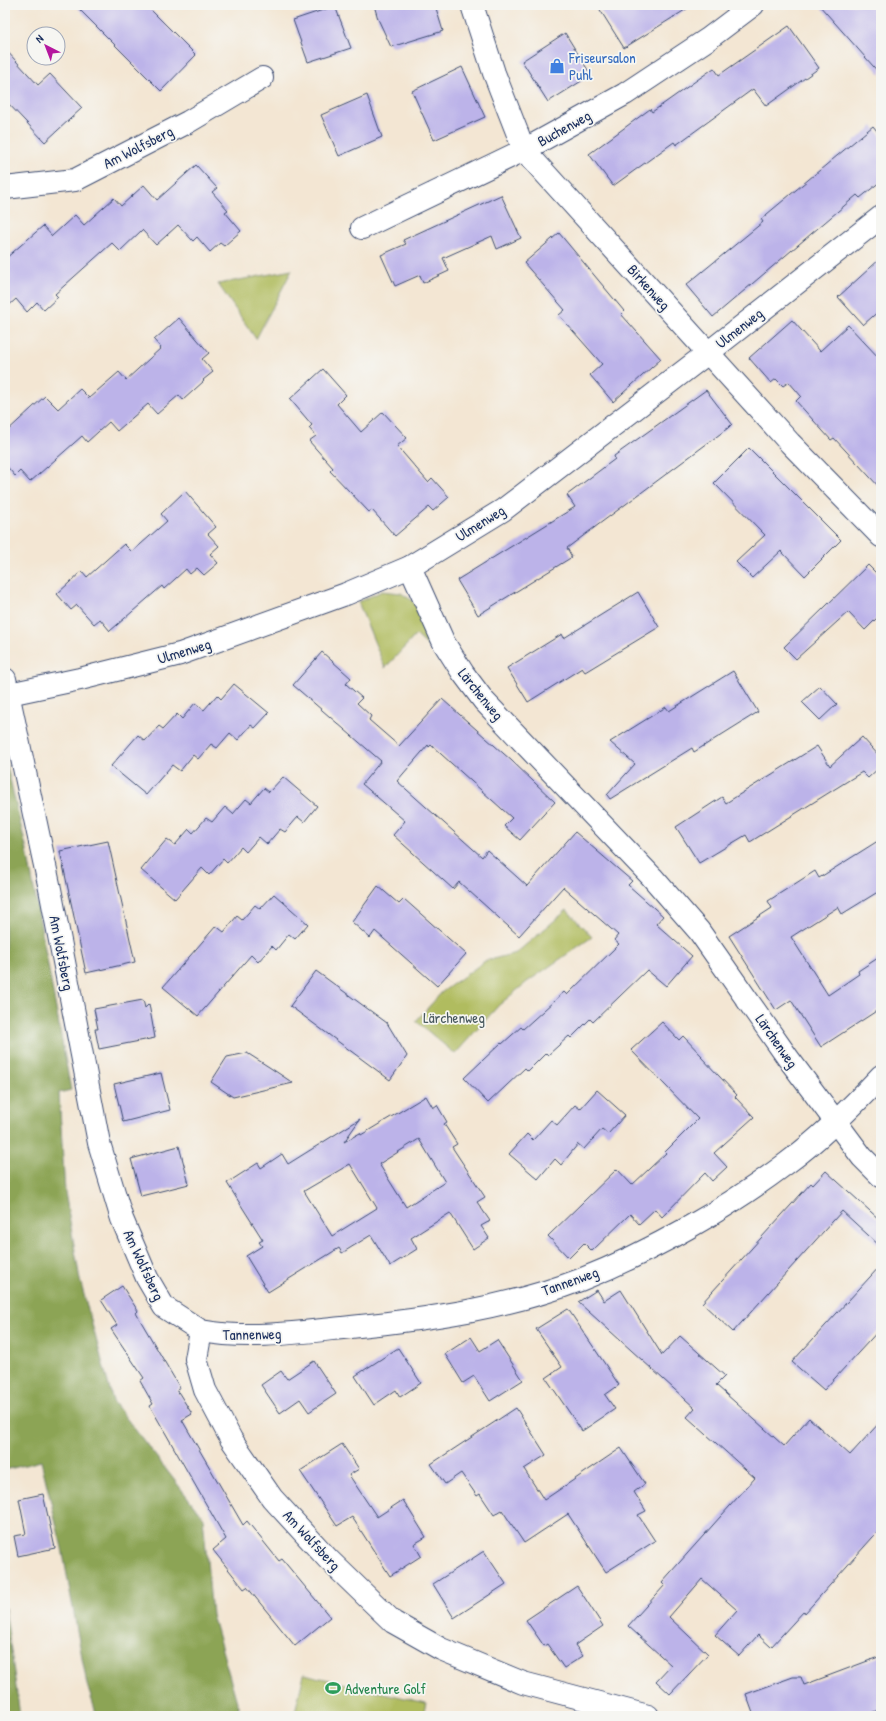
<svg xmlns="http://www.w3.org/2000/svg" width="886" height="1721" font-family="'Patrick Hand',sans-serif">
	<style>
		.green { fill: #b0bc5e; stroke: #66765e }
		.forest { fill: #8ca455; stroke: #546a5a }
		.building { fill: #bcb3e9; fill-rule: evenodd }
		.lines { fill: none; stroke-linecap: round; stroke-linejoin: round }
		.minor-casing { stroke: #3b4a70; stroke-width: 24 }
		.minor { stroke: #fff; stroke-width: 22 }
		.labels { text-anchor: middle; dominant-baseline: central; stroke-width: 3.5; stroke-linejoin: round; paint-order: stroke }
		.shop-label { font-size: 15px; fill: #366cbe; stroke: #f6f6f2; text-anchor: start }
		.street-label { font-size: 15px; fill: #1b2f5e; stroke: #f6f6f2 }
		.park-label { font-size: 15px; fill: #48595e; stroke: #f6f6f2 }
		.leisure-label { font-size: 15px; fill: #27864d; stroke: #f6f6f2; text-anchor: start }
	</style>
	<rect width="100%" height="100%" fill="#f6f6f2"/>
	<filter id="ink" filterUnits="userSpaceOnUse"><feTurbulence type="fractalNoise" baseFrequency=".025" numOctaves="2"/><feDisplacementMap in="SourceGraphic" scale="8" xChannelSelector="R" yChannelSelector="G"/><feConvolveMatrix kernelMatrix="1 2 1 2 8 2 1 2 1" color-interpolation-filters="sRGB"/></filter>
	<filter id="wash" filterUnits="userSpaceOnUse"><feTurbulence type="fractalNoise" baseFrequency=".012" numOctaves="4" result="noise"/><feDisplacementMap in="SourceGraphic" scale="16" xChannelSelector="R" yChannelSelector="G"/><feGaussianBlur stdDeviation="0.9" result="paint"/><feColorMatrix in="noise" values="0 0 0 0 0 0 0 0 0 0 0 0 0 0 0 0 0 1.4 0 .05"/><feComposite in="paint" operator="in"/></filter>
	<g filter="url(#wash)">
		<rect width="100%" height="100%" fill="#f3e6d3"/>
		<g class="green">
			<path d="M292 270 256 339 218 284Z"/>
			<path d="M382 591 401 593 413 601 435 642 430 648 416 635 385 668 358 602Z"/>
			<path d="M567 910 592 937 527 982 499 1005 455 1054 416 1021 442 992 485 961 516 953Z"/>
			<path d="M304 1674 426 1703 423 1716H294Z"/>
		</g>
		<g class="forest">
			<path d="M5 758 27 851 71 1090 59 1093 65 1192 80 1280 113 1401 203 1517 212 1615 241 1716H97L87 1685 62 1548 41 1461 5 1470Z"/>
			<path d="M5 1607 20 1716H5Z"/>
		</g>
		<g id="blocks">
			<g class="building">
				<path d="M75 5H146L196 55 161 91Z"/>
				<path d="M374 5H435L443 31 391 47 378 19Z"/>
				<path d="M597 5H693L624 48Z"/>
				<path d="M819 5H881V75Z"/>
				<path d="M335 6 351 48 308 62 293 20Z"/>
				<path d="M789 26 819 68 766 106 753 89 676 145 674 142 613 186 589 154 650 109 652 112 714 68 719 75Z"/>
				<path d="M565 33 591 75 548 102 522 61Z"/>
				<path d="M5 49 38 85 50 74 82 108 45 142 5 100Z"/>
				<path d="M462 67 485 117 434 140 412 91Z"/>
				<path d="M367 95 382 137 339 156 321 115Z"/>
				<path d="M873 126 881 136V181L860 198 857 195 713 317 686 285 763 222 761 219Z"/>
				<path d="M196 165 217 188 212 192 228 210 225 212 241 231 224 246 220 243 210 252 197 237 193 241 178 225 156 245 142 230 120 251 112 243 55 294 58 297 44 310 37 302 27 312 16 299 5 309V259L43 226 52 236 75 215 84 225 114 198 121 206 144 185 157 200Z"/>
				<path d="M501 195 521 238 497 249 492 236 443 258 449 271 423 283 420 275 395 286 381 255 406 244 403 240Z"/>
				<path d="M559 233 624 311 621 314 661 359 613 402 590 375 602 364 559 315 565 310 524 263Z"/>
				<path d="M881 258V309L863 325 838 297Z"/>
				<path d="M179 318 209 353 202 359 213 372 203 380 204 381 183 400 179 395 157 414 148 404 117 431 109 422 87 442 82 436 30 482 20 471 15 476 5 464V433L45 396 58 409 80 389 89 398 119 372 126 380 161 348 154 340Z"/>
				<path d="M792 320 820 351 848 325 881 360V489L834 438 831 440 796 401 801 396 789 382 783 386 776 379 771 383 749 358Z"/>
				<path d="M323 369 346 395 337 404 361 432 383 412 407 438 397 446 428 482 432 478 449 497 433 511 429 507 395 536 372 510 369 512 330 471 333 468 309 441 316 436 309 428 312 425 290 399Z"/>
				<path d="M706 390 732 424 728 428 567 548 572 557 478 615 457 580 575 507 567 495 615 459 614 456Z"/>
				<path d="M749 448 841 540 805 576 781 551 752 578 736 562 765 535 714 483Z"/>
				<path d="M185 491 216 527 208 534 219 546 210 554 218 563 204 575 197 568 190 574 186 569 164 589 162 586 110 631 100 619 94 624 77 605 71 610 57 594 82 571 87 577 124 544 132 552 167 521 161 514Z"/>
				<path d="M868 565 881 578V614L865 630 848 612 796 659 784 647Z"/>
				<path d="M638 592 659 627 585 672 582 668 528 702 507 668 562 634 564 638Z"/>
				<path d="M322 652 351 678 346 684 362 698 357 703 371 716 369 720 399 746 442 699 512 761 555 802 520 840 504 826 512 818 431 745 429 747 428 745 397 781 482 857 487 850 527 886 575 832 632 881 628 885 663 916 656 924 692 956 666 986 647 970 593 1022 590 1019 571 1038 569 1036 548 1055 546 1053 528 1071 525 1068 488 1103 464 1078 501 1043 502 1044 521 1027 523 1029 564 992 567 995 619 944 614 940 618 935 563 887 519 936 459 882 453 889 393 835 405 821 362 784 381 761 293 685Z"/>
				<path d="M733 671 758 712 694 752 692 748 610 799 607 795 635 764 610 742 666 707 669 711Z"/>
				<path d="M234 684 269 713 255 728 251 725 238 740 230 733 217 748 211 744 198 759 193 755 180 771 172 765 146 795 111 766 138 735 145 741 159 726 163 729 177 714 182 719 195 703 204 710 217 695 221 699Z"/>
				<path d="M820 686 837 704 820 720 802 702Z"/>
				<path d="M862 737 881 758V766L868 778 862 772 750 842 746 835 699 863 676 827 722 797 726 803 817 746 830 766Z"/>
				<path d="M283 777 317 806 304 822 298 817 285 832 280 829 267 844 259 837 246 852 241 847 227 863 223 859 209 875 202 868 175 899 141 870 167 839 175 845 189 829 193 833 206 818 212 822 225 807 233 814 246 799 251 803 264 788 269 792Z"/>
				<path d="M881 839V890L842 914 838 907 791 937 828 995 859 974 858 971 881 956V1008L821 1047 791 1000 776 1010 729 936 772 908 768 901 815 871 819 878Z"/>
				<path d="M108 841 135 962 86 973 60 851Z"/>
				<path d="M378 886 399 904 404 899 466 954 437 986 375 931 370 938 352 922Z"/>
				<path d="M274 894 308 924 295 939 289 934 276 950 272 946 258 962 251 955 198 1016 163 987 216 926 224 932 237 916 242 920 255 905 260 909Z"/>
				<path d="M316 971 387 1023 407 1056 390 1080 290 1006Z"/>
				<path d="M143 1000 145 1008 149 1004 155 1038 99 1049 95 1029H98L94 1009Z"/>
				<path d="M662 1022 679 1040 683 1036 702 1056 701 1057 737 1095 735 1097 754 1117 714 1153 727 1167 712 1181 705 1173 662 1217 655 1209 639 1224 630 1214 592 1251 584 1243 569 1258 548 1236 617 1169 632 1185 666 1153 665 1152 698 1119 631 1050Z"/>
				<path d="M247 1053 269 1067 293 1083 233 1097 211 1082 227 1057Z"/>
				<path d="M161 1073 170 1110 123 1122 114 1084Z"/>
				<path d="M597 1090 625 1115 608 1134 602 1129 584 1149 578 1144 561 1165 555 1159 538 1179 509 1154 527 1134 533 1140 551 1120 557 1125 575 1105 580 1109Z"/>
				<path d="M426 1096 433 1108 437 1105 447 1122 444 1124 457 1144 452 1147 485 1197 477 1202 490 1221 481 1226 489 1238 473 1249 450 1213 411 1238 417 1249 390 1266 371 1235 342 1253 339 1248 268 1292 246 1256 262 1246 259 1242 263 1240 227 1183 258 1163 261 1168 282 1154 288 1164 360 1119 344 1142 360 1133 361 1135ZM419 1139 445 1182 406 1207 379 1164ZM350 1164 377 1208 332 1236 304 1191Z"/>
				<path d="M179 1146 189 1184 141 1196 131 1159Z"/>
				<path d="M826 1171 881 1221V1247L842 1211 733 1332 702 1303 811 1183 813 1185Z"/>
				<path d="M881 1265V1328L824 1390 792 1362Z"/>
				<path d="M122 1286 138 1311 136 1313 180 1388 177 1390 192 1414 182 1420 243 1525 247 1521 279 1561 282 1559 330 1617 295 1646 247 1587 244 1589 213 1550 226 1539 150 1406 153 1404 140 1381 144 1378 111 1329 117 1325 101 1300Z"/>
				<path d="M597 1290 604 1301 621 1290 662 1355 680 1336 725 1376 716 1385 784 1446 809 1418 850 1455 881 1421V1528L805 1613 804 1611 771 1647 758 1635 739 1656 715 1635 737 1610 702 1579 669 1617 708 1654 670 1694 656 1681 671 1665 628 1626 665 1585 662 1582 755 1478 687 1417 695 1408 578 1302Z"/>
				<path d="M568 1309 619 1385 605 1395 615 1409 582 1431 546 1378 562 1367 536 1329Z"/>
				<path d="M471 1337 480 1351 497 1340 523 1380 490 1401 474 1376 463 1383 445 1354Z"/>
				<path d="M398 1348 421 1383 400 1397 396 1390 374 1405 355 1376Z"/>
				<path d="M314 1361 336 1394 309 1412 300 1399 280 1413 261 1385 281 1371 287 1379Z"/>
				<path d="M516 1408 546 1455 524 1469 544 1500 621 1448 645 1484 634 1492 646 1511 638 1515 655 1541 606 1572 568 1514 524 1543 502 1510 494 1515 480 1494 477 1496 461 1473 445 1484 431 1464Z"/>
				<path d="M342 1444 359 1469 349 1475 377 1517 403 1500 426 1537 414 1544 421 1556 390 1576 352 1517 337 1526 300 1471Z"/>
				<path d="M43 1494 55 1548 18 1556 14 1536 26 1534 19 1499Z"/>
				<path d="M484 1551 506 1584 454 1618 433 1584Z"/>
				<path d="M577 1586 603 1626 575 1645 583 1656 564 1668 547 1644 544 1646 526 1620Z"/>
				<path d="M881 1656V1709L863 1716H754L746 1694 793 1677H801L804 1685Z"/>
			</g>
		</g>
	</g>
	<g filter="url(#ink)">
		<use href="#blocks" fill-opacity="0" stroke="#3b4a70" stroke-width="1"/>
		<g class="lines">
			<defs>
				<g id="minor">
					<path d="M472 5 494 73 524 150 790 443 881 536"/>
					<path d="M5 188 75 180 188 122 262 78"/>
					<path d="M362 228 524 150 625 94 708 39 753 5"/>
					<path d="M410 567 444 643 463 673 484 701 652 877 699 931 788 1058 862 1157 881 1176"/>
					<path d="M5 679 50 889 99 1143 122 1219 147 1278 164 1307 201 1331 196 1359 205 1390 231 1439 272 1498 328 1559 393 1622 441 1649 523 1683 648 1716"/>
					<path d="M9 694 80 679 180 654 346 594 410 567 503 510 709 352 881 217"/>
					<path d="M201 1331C250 1340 302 1332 351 1327 429 1319 507 1308 580 1280 651 1252 726 1209 787 1163 821 1138 852 1107 881 1076"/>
				</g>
			</defs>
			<use href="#minor" class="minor-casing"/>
			<use href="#minor" class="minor"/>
		</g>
	</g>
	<defs>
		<symbol id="shop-bare" viewBox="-9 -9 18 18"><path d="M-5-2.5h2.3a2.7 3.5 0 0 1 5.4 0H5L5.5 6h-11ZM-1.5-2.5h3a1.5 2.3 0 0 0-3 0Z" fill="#3f7fe0" stroke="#f6f6f2" stroke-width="2.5" paint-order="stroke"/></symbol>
		<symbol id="stadium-bare" viewBox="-9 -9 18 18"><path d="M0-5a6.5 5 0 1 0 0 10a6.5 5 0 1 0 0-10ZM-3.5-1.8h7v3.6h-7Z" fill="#2e9e5b" stroke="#f6f6f2" stroke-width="2.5" paint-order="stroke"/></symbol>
	</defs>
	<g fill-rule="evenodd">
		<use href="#shop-bare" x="546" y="55" width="22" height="22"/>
		<use href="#stadium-bare" x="322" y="1677" width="22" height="22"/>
	</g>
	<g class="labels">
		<g class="shop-label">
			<text x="569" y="57">Friseursalon<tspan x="569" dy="17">Puhl</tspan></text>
		</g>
		<g class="street-label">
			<text transform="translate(564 128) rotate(-29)">Buchenweg</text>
			<text transform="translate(138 147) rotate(-27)">Am Wolfsberg</text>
			<text transform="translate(649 287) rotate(48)">Birkenweg</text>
			<text transform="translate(739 328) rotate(-38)">Ulmenweg</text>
			<text transform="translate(480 523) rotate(-32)">Ulmenweg</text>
			<text transform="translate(184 651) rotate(-17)">Ulmenweg</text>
			<text transform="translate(481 694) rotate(51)">Lärchenweg</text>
			<text transform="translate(62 953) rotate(79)">Am Wolfsberg</text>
			<text transform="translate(777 1041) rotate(55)">Lärchenweg</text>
			<text transform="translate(144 1265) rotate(65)">Am Wolfsberg</text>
			<text transform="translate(570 1281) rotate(-20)">Tannenweg</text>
			<text transform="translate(252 1334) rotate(-1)">Tannenweg</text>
			<text transform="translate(312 1540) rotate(47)">Am Wolfsberg</text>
		</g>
		<g class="park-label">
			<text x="454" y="1017">Lärchenweg</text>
		</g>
		<g class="leisure-label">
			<text x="345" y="1688">Adventure Golf</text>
		</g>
	</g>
	<rect width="886" height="1721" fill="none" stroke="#f6f6f2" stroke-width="20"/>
	<g transform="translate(46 46) rotate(318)"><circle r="19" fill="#f6f6f2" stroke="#9ea6b7"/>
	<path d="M0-3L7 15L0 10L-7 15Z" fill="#b5179e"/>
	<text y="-6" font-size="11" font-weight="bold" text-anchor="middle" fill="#1b2f5e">N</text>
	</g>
</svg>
